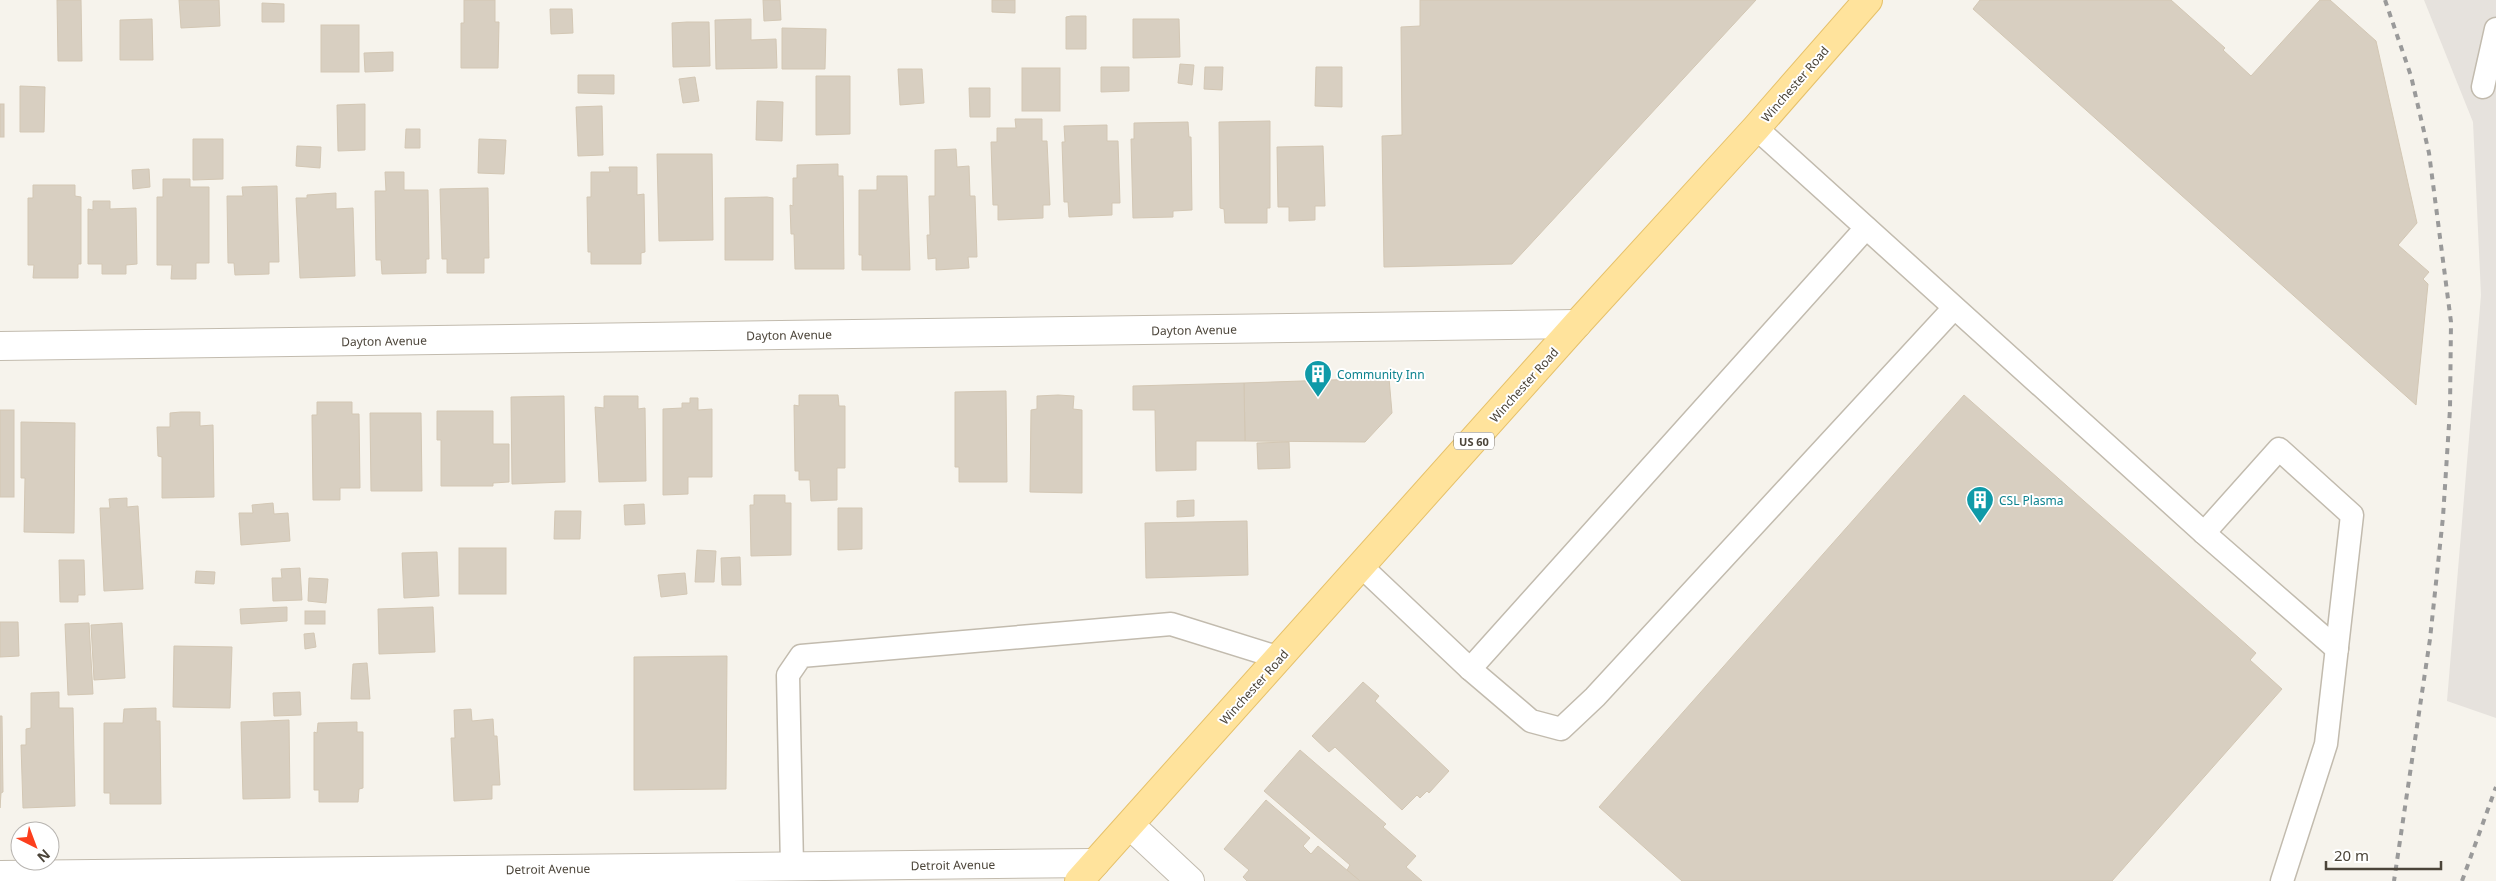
<svg xmlns="http://www.w3.org/2000/svg" width="2496" height="881" font-family="'Noto Sans',sans-serif">
	<style>
		.industrial { fill: #e6e2dd }
		.building { fill: #d8cfc1; stroke: #d3c7b4 }
		.lines { fill: none; stroke-linecap: round; stroke-linejoin: round }
		.lane-casing { stroke: #c2bbae; stroke-width: 25 }
		.street-casing { stroke: #c2bbae; stroke-width: 30 }
		.primary-casing { stroke: #e6c16a; stroke-width: 30 }
		.lane { stroke: #fff; stroke-width: 22 }
		.street { stroke: #fff; stroke-width: 28 }
		.primary { stroke: #ffe39c; stroke-width: 28 }
		.rail { stroke: #9a9a9a; stroke-width: 4; stroke-dasharray: 6 6; stroke-linecap: butt }
		.labels { text-anchor: middle; dominant-baseline: central; stroke-width: 4; stroke-linejoin: round; paint-order: stroke }
		.shield { fill: #fff; stroke: #817c74; stroke-width: 1 }
		.shield-label { font-size: 11px; font-weight: bold; fill: #4b4439 }
		.street-label { font-size: 12px; fill: #4b4439; stroke: #fff }
		.culture-label { font-size: 12px; fill: #0d838f; stroke: #fff; text-anchor: start }
	</style>
	<rect width="100%" height="100%" fill="#f6f3ec"/>
	<path class="industrial" d="M2424 0H2496V718L2447 701 2481 295 2473 122Z"/>
	<g class="building">
		<path d="M57 0H81L82 61H58Z"/>
		<path d="M179 0H219L220 26 181 28Z"/>
		<path d="M464 0H495V22H499L498 68H461V23H464Z"/>
		<path d="M763 0H780L781 20 764 21Z"/>
		<path d="M992 0H1015V13L992 12Z"/>
		<path d="M1420 0H1756L1512 264 1384 267 1382 136 1402 135 1401 27 1420 26Z"/>
		<path d="M1980 0H2171L2225 48 2223 50 2251 76 2320 0H2330L2376 41 2417 223 2398 245 2429 272 2423 279 2428 284 2416 405 1973 9Z"/>
		<path d="M262 3 284 4V22H262Z"/>
		<path d="M550 9H572L573 33 551 34Z"/>
		<path d="M1071 16H1086V49H1066V17Z"/>
		<path d="M152 19 153 60H120V20Z"/>
		<path d="M751 19V40L776 39 777 68 716 69 715 20Z"/>
		<path d="M1133 19H1179L1180 57 1133 58Z"/>
		<path d="M687 22H709L710 66 673 67 672 23Z"/>
		<rect x="321" y="25" width="38" height="47"/>
		<path d="M782 28 826 29 825 69H782Z"/>
		<path d="M393 52V71L365 72 364 53Z"/>
		<path d="M1180 64 1194 65 1192 85 1178 83Z"/>
		<path d="M1101 67H1129V91L1101 92Z"/>
		<path d="M1205 67H1223L1222 90 1204 89Z"/>
		<path d="M1316 67H1342V107L1315 106Z"/>
		<rect x="1022" y="68" width="38" height="43"/>
		<path d="M898 69H922L924 103 900 105Z"/>
		<path d="M578 75H614V94L578 93Z"/>
		<path d="M816 76H850V134L816 135Z"/>
		<path d="M695 77 699 101 683 103 679 79Z"/>
		<path d="M20 86 45 87 44 132H20Z"/>
		<path d="M969 88H990V117H970Z"/>
		<path d="M757 101 783 102 782 141 756 140Z"/>
		<rect x="0" y="104" width="4" height="33"/>
		<path d="M365 104V150L338 151 337 105Z"/>
		<path d="M602 106 603 155 578 156 576 107Z"/>
		<path d="M1015 119H1042V141H1047L1050 205H1043V218L998 220V205H993L991 142H997V128H1016Z"/>
		<path d="M1270 121V208H1267V223H1225L1224 209 1220 208 1219 122Z"/>
		<path d="M1188 122 1189 137H1191L1192 210 1173 211V217L1133 218 1131 139H1134V123Z"/>
		<path d="M1107 125V141H1118L1120 203H1112V215L1069 217 1068 202H1064L1062 142H1065L1064 126Z"/>
		<path d="M406 129H420V148H405Z"/>
		<path d="M193 139H223V179L193 180Z"/>
		<path d="M479 139 506 140 504 174 478 173Z"/>
		<path d="M297 146 321 147 320 168 296 166Z"/>
		<path d="M1323 146 1325 206H1315V220L1289 221V207H1278L1277 147Z"/>
		<path d="M956 149 957 167 969 166 970 196H975L977 257H968L969 268 936 270V258L928 259 927 235H930L929 196H935V150Z"/>
		<path d="M657 154H712L713 240 659 241Z"/>
		<path d="M838 164V176H843L844 269H795L794 234H791L790 205 793 206V178H797V165Z"/>
		<path d="M609 167H637V195L644 194 645 252 641 253V264H591V252H588L587 197H591V172H610Z"/>
		<path d="M149 169 150 187 133 189 132 170Z"/>
		<path d="M385 172H404V190H428L429 259H426V273L382 274 381 260H376L375 191H386Z"/>
		<path d="M877 176H907L910 270H862V255H859V190H877Z"/>
		<path d="M163 179H190V187H209V263H196V279H171L172 265H157V197H163Z"/>
		<path d="M33 185H75V196L81 197V264H78V278H33L34 265H28V198H33Z"/>
		<path d="M277 186 279 262H269V274L235 275 234 263H228L227 196H243L242 187Z"/>
		<path d="M488 188 489 258H484V273H447V259H442L440 189Z"/>
		<path d="M336 193V209L353 208 355 276 300 278 296 198H307V195Z"/>
		<path d="M767 197 773 198V260H725V198Z"/>
		<path d="M93 201H110V209L136 208 137 264 126 265V274H102V264H88V209L93 210Z"/>
		<path d="M1389 378 1392 413 1365 442 1245 441 1244 383Z"/>
		<path d="M1244 383 1245 441H1196V470L1156 471 1155 410H1133V386Z"/>
		<path d="M1006 391 1007 482H959V467H955V392Z"/>
		<path d="M799 395H838L839 406H845V468H837V500L811 501 810 480H799V471H795L794 405 799 406Z"/>
		<path d="M1058 395 1074 396 1073 409 1082 410V493L1030 492 1031 410 1037 409V396Z"/>
		<path d="M1964 395 2256 653 2250 660 2282 689 2112 881H1682L1599 807Z"/>
		<path d="M564 396 565 482 512 484 511 397Z"/>
		<path d="M604 396H638V409L645 408 646 481 599 482 595 407 604 408Z"/>
		<path d="M690 398H698V410L712 409V477H688V494L663 495V409L682 408V403H690Z"/>
		<path d="M317 402H352V414H359L360 488H340V500H313L312 415H317Z"/>
		<rect x="0" y="410" width="14" height="87"/>
		<path d="M437 411H493V444H509V482L493 483V486H441V440H437Z"/>
		<path d="M181 412H200V426L213 425 214 497 162 498V457L158 456 157 427H170V413Z"/>
		<path d="M370 413H421L422 491H371Z"/>
		<path d="M21 422 75 423 74 533 24 532 25 478H21Z"/>
		<path d="M1289 442 1290 468 1258 469 1257 443Z"/>
		<path d="M754 495H785V503H791V555L751 556 750 505H754Z"/>
		<path d="M127 498V507L138 506 143 589 104 591 100 508H110L109 499Z"/>
		<path d="M1194 500V516L1177 517V501Z"/>
		<path d="M273 503 274 514 288 513 290 541 241 545 239 513H253L252 505Z"/>
		<path d="M644 504 645 524 625 525 624 505Z"/>
		<path d="M838 508H862V549L838 550Z"/>
		<path d="M555 511H581L580 539H554Z"/>
		<path d="M1247 521 1248 575 1146 578 1145 523Z"/>
		<rect x="459" y="548" width="47" height="46"/>
		<path d="M697 550 716 551 714 582H695Z"/>
		<path d="M437 552 439 596 404 598 402 553Z"/>
		<path d="M740 557 741 585H722L721 558Z"/>
		<path d="M59 560H84L85 595H78V602H60Z"/>
		<path d="M300 568 302 600 273 601 272 578H282L281 569Z"/>
		<path d="M196 571 215 572 214 584 195 583Z"/>
		<path d="M685 573 687 594 661 597 658 575Z"/>
		<path d="M309 578 328 579 326 603 308 601Z"/>
		<path d="M287 607V621L241 624 240 609Z"/>
		<path d="M433 607 435 652 379 654 378 609Z"/>
		<rect x="305" y="611" width="20" height="13"/>
		<path d="M0 622H18L19 656 0 657Z"/>
		<path d="M89 623 93 694 68 695 65 624Z"/>
		<path d="M122 623 125 678 94 680 91 625Z"/>
		<path d="M314 633 316 647 305 649 304 634Z"/>
		<path d="M174 646 232 647 230 708 173 707Z"/>
		<path d="M727 656 726 789 634 790V657Z"/>
		<path d="M367 663 370 699H351L353 664Z"/>
		<path d="M1363 682 1379 696 1375 701 1449 771 1429 793 1427 791 1420 798 1417 795 1402 810 1335 747 1329 752 1312 736Z"/>
		<path d="M59 692V708H73L75 806 23 808 21 745H26V729L31 728V693Z"/>
		<path d="M300 692 301 715 274 716 273 693Z"/>
		<path d="M156 708V721H160L161 804H110V793H104V723H123L124 709Z"/>
		<path d="M471 709 472 721 493 719 494 736H497L500 785H492V799L454 801 451 738H455L454 710Z"/>
		<path d="M0 716H2L3 792 1 793 0 808Z"/>
		<path d="M289 720 290 798 243 799 241 722Z"/>
		<path d="M357 722V732H363V788L359 789 358 802H319V790H314V732L317 733 318 723Z"/>
		<path d="M1300 750 1386 824 1383 827 1416 856 1406 867 1422 881H1360L1347 870 1350 865 1264 791Z"/>
		<path d="M1266 800 1310 838 1303 846 1311 854 1318 846 1360 881H1247L1243 877 1249 870 1224 849Z"/>
	</g>
	<g class="lines">
		<defs>
			<g id="lane">
				<path d="M2483 87 2496 29"/>
				<path d="M1756 128 2204 533 2337 649"/>
				<path d="M2204 533 2279 449 2352 515 2326 744 2282 881"/>
				<path d="M1362 567 1470 669 1531 721 1561 729 1595 697 1954 308"/>
				<path d="M1470 669 1866 228"/>
				<path d="M792 866 788 675 801 656 1171 624 1280 658"/>
			</g>
			<g id="street">
				<path d="M0 346 1577 324"/>
				<path d="M1130 825 1190 881"/>
				<path d="M0 875 1095 863"/>
			</g>
			<path id="primary" d="M1079 881 1577 324 1756 128 1868 0"/>
		</defs>
		<use href="#lane" class="lane-casing"/>
		<use href="#street" class="street-casing"/>
		<use href="#primary" class="primary-casing"/>
		<use href="#lane" class="lane"/>
		<use href="#street" class="street"/>
		<use href="#primary" class="primary"/>
		<g class="rail">
			<path d="M2385 0 2411 76 2429 153 2451 322 2450 409 2443 517 2430 639 2394 881"/>
			<path d="M2462 881 2496 787"/>
		</g>
	</g>
	<defs>
		<symbol id="building-pin" viewBox="-11 -11 22 30"><path d="M0 17L-7.5 6A9.5 9.5 0 1 1 7.5 6Z" fill="#0f9aa8" stroke="#fff"/><path d="M-4-6H4V6H1V3H-1V6H-4ZM-2.5-4.3h1.7v1.8h-1.7ZM.8-4.3h1.7v1.8H.8ZM-2.5-1h1.7V.8h-1.7ZM.8-1h1.7V.8H.8Z" fill="#fff"/></symbol>
	</defs>
	<g fill-rule="evenodd">
		<use href="#building-pin" x="1302" y="358" width="32" height="43"/>
		<use href="#building-pin" x="1964" y="484" width="32" height="43"/>
	</g>
	<g class="labels">
		<rect class="shield" x="1454" y="432.5" width="40" height="17" rx="4"/>
		<g class="shield-label">
			<text x="1474" y="441">US 60</text>
		</g>
		<g class="street-label">
			<text transform="translate(1795 84) rotate(-49)">Winchester Road</text>
			<text transform="translate(1194 330) rotate(-1)">Dayton Avenue</text>
			<text transform="translate(789 335) rotate(-1)">Dayton Avenue</text>
			<text transform="translate(384 341) rotate(-1)">Dayton Avenue</text>
			<text transform="translate(1524 385) rotate(-48)">Winchester Road</text>
			<text transform="translate(1254 687) rotate(-48)">Winchester Road</text>
			<text transform="translate(953 865) rotate(-1)">Detroit Avenue</text>
			<text transform="translate(548 869) rotate(-1)">Detroit Avenue</text>
		</g>
		<g class="culture-label">
			<text x="1337" y="374">Community Inn</text>
			<text x="1999" y="500">CSL Plasma</text>
		</g>
	</g>
	<g transform="translate(35 846) rotate(138)"><circle r="24" fill="#ffffff" stroke="#b7b4b0"/>
	<path d="M0-4L9 19L0 12L-9 19Z" fill="#fc3f1d"/>
	<text y="-8" font-size="14" font-weight="bold" text-anchor="middle" fill="#4b4439">N</text>
	</g>
	<path d="M2326 861v8h115v-8" fill="none" stroke="#4b4439" stroke-width="2.5"/>
	<text x="2334" y="861" font-size="15" fill="#4b4439" stroke="#ffffff" stroke-width="4" paint-order="stroke">20 m</text>
</svg>
